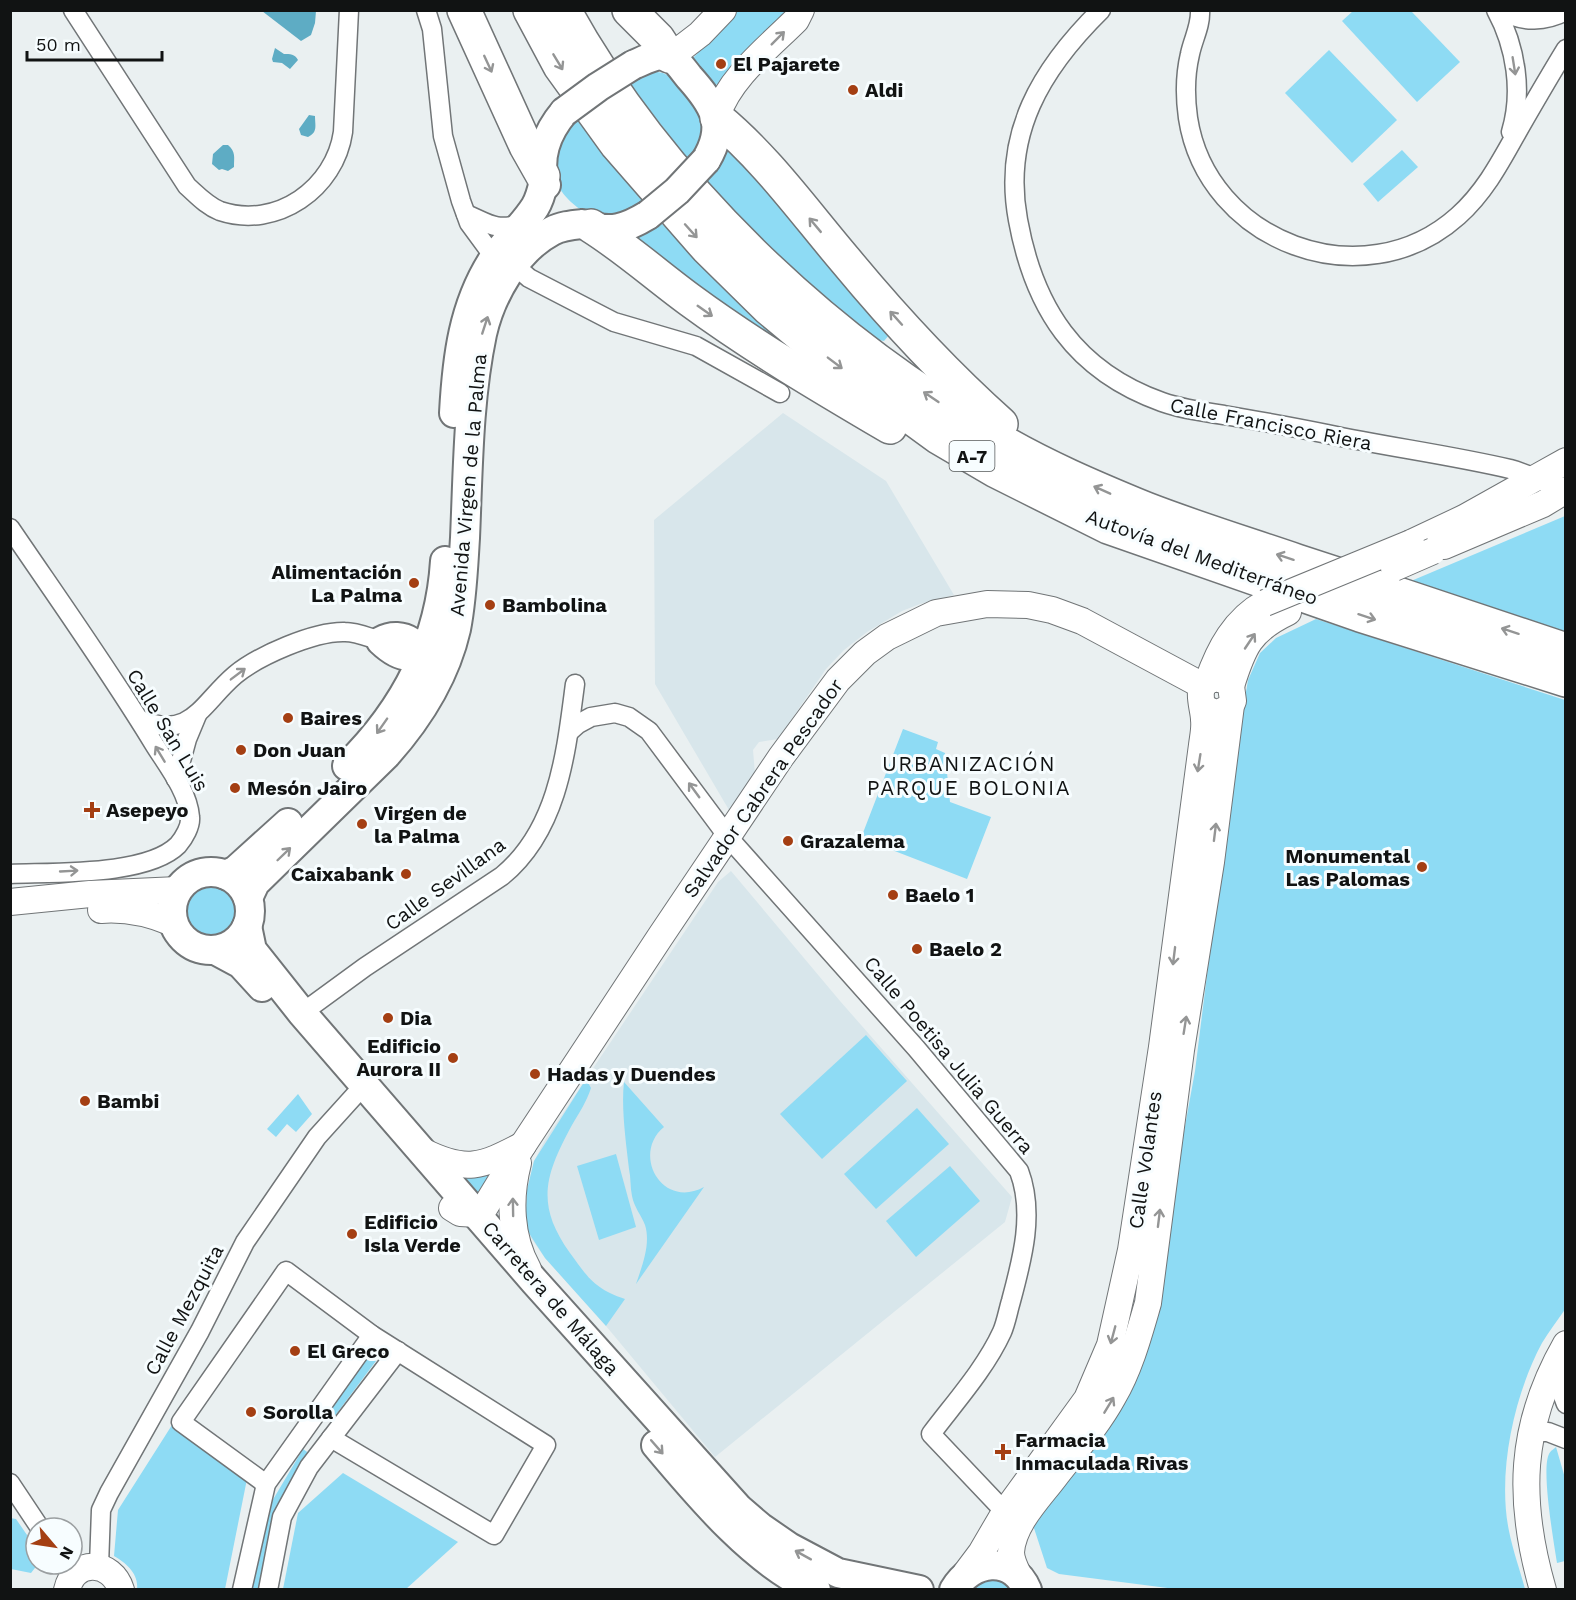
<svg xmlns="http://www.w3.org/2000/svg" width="1576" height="1600" font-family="'Work Sans',sans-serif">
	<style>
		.built { fill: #d8e6eb }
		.green { fill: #8edbf4 }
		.water { fill: #5eacc4 }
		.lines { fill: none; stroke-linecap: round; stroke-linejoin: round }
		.street-casing { stroke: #717577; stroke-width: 21 }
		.secondary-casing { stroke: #717577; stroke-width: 28 }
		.primary-casing { stroke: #717577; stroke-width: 32 }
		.highway-casing { stroke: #717577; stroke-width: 36 }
		.street { stroke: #fff; stroke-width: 18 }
		.secondary { stroke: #fff; stroke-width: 26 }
		.primary { stroke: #fff; stroke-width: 28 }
		.highway { stroke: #fff; stroke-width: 33 }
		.secondary-bridge-casing { stroke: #717577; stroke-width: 28; stroke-linecap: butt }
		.primary-bridge-casing { stroke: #717577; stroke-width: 32; stroke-linecap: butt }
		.secondary-bridge { stroke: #fff; stroke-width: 26 }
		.primary-bridge { stroke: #fff; stroke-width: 28 }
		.oneway { stroke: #949595 }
		.poi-dot { fill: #a43f13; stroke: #f7fdff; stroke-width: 2 }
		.labels { text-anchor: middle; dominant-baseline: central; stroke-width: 6; stroke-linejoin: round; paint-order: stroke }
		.shield { fill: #f7fdff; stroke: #56595a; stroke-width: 1.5 }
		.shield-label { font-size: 18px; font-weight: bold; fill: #111313 }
		.poi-label { font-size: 20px; font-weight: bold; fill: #111313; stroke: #f7fdff; text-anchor: start }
		.street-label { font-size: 20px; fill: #111313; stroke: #f7fdff }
		.neighbourhood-label { font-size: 21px; letter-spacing: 1.5px; fill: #111313; stroke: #f7fdff }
	</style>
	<rect width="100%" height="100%" fill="#eaf0f1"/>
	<g class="built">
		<path d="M783 413 886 481 954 595 920 604 902 611 867 632 844 650 826 669 778 739 759 742 753 750 755 774 729 810 655 684 654 520Z"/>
		<path d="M731 871 840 1001 1012 1197 1005 1222 715 1457 606 1326 545 1258 531 1238 526 1211 527 1190 534 1161 545 1140 718 882Z"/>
	</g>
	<g class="green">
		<path d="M738 11H788L719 84 711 86 692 59Z"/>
		<path d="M1353 11H1411L1460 62 1417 102 1342 21Z"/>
		<path d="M1329 50 1397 120 1352 163 1285 93Z"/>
		<path d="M652 71 663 73 675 79 707 125 690 162 627 81Z"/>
		<path d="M576 119 644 203C638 206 631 213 624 215 617 217 599 217 592 215 573 209 549 183 552 162 555 144 564 131 576 119Z"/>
		<path d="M729 146 890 334 884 341 878 340C816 300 754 233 704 179L723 157Z"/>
		<path d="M1402 150 1418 167 1378 202 1363 184Z"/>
		<path d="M659 221 782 342 778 351 628 241Z"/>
		<path d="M1565 516V632L1411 581Z"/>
		<path d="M1316 619 1565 700 1566 1308C1558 1320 1549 1331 1542 1343 1514 1395 1497 1473 1509 1531 1513 1551 1520 1570 1525 1589L1183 1590 1059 1574 1047 1568 1032 1522 1152 1308 1195 1071 1213 927 1222 834 1248 680 1260 653 1276 638Z"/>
		<path d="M903 729 938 742 936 749 945 753 950 802 991 817 967 879 861 838Z"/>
		<circle cx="210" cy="910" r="26"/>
		<path d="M866 1035 907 1081 822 1159 780 1114Z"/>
		<path d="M586 1079 591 1088C587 1101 579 1113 572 1125 545 1175 535 1204 570 1253 588 1278 595 1289 625 1299L606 1326 545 1258 525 1227 527 1190 534 1161Z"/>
		<path d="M624 1082 664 1127C631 1154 662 1210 704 1187L636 1284C642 1266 651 1244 645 1225 641 1215 634 1207 632 1196 630 1187 631 1178 629 1169 626 1142 621 1108 624 1082Z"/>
		<path d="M298 1094 312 1114 296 1132 287 1124 276 1137 267 1129Z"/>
		<path d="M917 1108 949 1144 876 1209 844 1174Z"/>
		<path d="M616 1154 636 1227 599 1240 577 1166Z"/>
		<path d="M500 1162 479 1199 457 1170Z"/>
		<path d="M950 1166 980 1201 916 1257 886 1221Z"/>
		<path d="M368 1355 376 1361 334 1417 326 1411Z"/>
		<path d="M172 1425 247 1479 225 1589H137C139 1574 126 1563 114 1556L118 1510Z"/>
		<path d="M1556 1447 1565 1478V1561L1557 1563C1554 1543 1541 1470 1549 1454 1551 1450 1553 1450 1556 1447Z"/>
		<path d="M303 1449 310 1454 274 1514 259 1589 249 1590 265 1513Z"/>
		<path d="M343 1473 458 1542 406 1589H283L298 1513Z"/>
		<path d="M10 1518 16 1519 36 1548V1564H38L31 1573 11 1569Z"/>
		<path d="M985 1578 1002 1581 1011 1590H968Z"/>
	</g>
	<g class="water">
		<path d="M262 11H316L315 23 311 35 301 41Z"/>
		<path d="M275 48 284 54C290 54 295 54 298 60L290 69 282 63 273 62 272 59Z"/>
		<path d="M309 115 315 116C315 126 318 132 308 137L301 135 299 129Z"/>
		<path d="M223 145H228C236 152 234 157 234 167L228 171 222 169 219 170 212 164 213 154Z"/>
	</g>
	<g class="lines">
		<defs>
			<g id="street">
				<path d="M73 10 187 186C197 195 207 206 220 211 277 230 335 188 343 132L349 10"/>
				<path d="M426 10 432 29 443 136 461 201 469 223 494 257"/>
				<path d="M1101 10C1041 69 1002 134 1018 220 1034 308 1075 371 1162 402 1182 409 1203 412 1224 415 1259 421 1293 427 1327 434 1388 447 1450 455 1510 469 1529 474 1546 484 1566 489"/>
				<path d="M1200 10C1201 26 1193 39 1190 54 1185 75 1185 97 1188 118 1207 242 1363 301 1458 216 1486 191 1502 159 1520 127 1535 101 1550 75 1566 49"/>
				<path d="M1496 10C1516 47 1523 92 1511 132"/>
				<path d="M1503 10C1521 24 1547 21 1566 11"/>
				<path d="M466 214C490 224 494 231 522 224"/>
				<path d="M514 265 529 278 614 322 696 346 780 393"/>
				<path d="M10 528C59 600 109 670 154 744 167 765 188 791 190 817 191 826 184 838 178 845 147 876 54 872 10 874"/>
				<path d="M140 720C192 740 201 704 235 675 258 656 314 631 345 632 357 632 370 638 381 641"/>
				<path d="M569 732 578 724 591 717 615 713 629 717 649 731 728 837 916 1048 1019 1171C1035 1213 1022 1260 1011 1301 1008 1311 1006 1323 1002 1332 985 1369 955 1402 931 1434L1005 1512 1014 1515"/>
				<path d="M176 779 187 739 197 715"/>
				<path d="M302 1013 365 967 502 876C559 829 566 752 575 684"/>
				<path d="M1552 1367 1566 1404"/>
				<path d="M1532 1432H1548L1566 1439"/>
				<path d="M10 1483 40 1528"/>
				<path d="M266 1484 181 1422 286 1271 372 1335 546 1445 494 1535 331 1438"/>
				<path d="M99 1566 101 1510 109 1493 200 1331 245 1242 317 1137 355 1095"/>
				<path d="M242 1590 266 1484 372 1335"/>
				<path d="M268 1590 282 1517 309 1467 398 1351"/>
			</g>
			<g id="secondary">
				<path d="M670 57 700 34 723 10"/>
				<path d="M717 116C729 78 769 47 796 20L801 10"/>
				<path d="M1411 543 1464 518 1566 461"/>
				<path d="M1444 546 1543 504 1566 490"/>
				<path d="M1208 681C1219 649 1235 619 1265 603"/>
				<path d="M1231 686C1243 647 1250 630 1288 612"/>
				<path d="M10 902 90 894 178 890"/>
				<path d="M101 910C127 908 149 913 173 923"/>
				<path d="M422 1151C466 1173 481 1167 523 1145"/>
				<path d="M518 1163C509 1198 510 1237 528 1269"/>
				<path d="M452 1208 460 1213 478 1214 485 1207 523 1145 660 937 781 757 838 680 865 653 887 637 936 613 987 604 1028 605 1052 610 1082 621 1203 686"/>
				<path d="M966 1573 981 1553 1005 1512 1087 1399 1110 1345 1131 1250 1162 1047 1202 745C1203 737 1205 728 1204 720 1204 706 1192 683 1214 679 1222 678 1227 681 1231 686L1233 701C1226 714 1213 716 1202 705"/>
				<path d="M1020 1578C1016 1570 1011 1561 1011 1552 1013 1524 1038 1499 1054 1478 1074 1452 1097 1426 1113 1397 1130 1368 1139 1334 1148 1303L1181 1050 1211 862 1231 705"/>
				<path d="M67 1590C74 1558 112 1560 121 1590"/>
				<path d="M1543 1590C1517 1500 1519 1426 1566 1344"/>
			</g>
			<g id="primary">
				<path d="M633 65C643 61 658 52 669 56 676 59 684 71 689 77 714 105 727 125 706 160"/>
				<path d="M546 185C536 159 547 132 564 112"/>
				<path d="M586 225C611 233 625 229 648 215"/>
				<path d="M454 413C457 358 463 305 494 258 506 240 523 226 535 207 540 199 542 190 544 181"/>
				<path d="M428 668C424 646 403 629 381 641 401 660 414 660 436 646"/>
				<path d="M347 766C404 710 440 642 445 561"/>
				<circle cx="211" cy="911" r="39"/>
				<path d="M226 875 236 870 288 823"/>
				<path d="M248 898 255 883 386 755C419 718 445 677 456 629 462 599 463 569 465 538 468 470 468 400 482 334 491 295 516 250 552 231 561 226 572 225 582 224"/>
				<path d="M247 926 252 950 302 1013 535 1282 739 1509 760 1527 789 1547 838 1573 919 1590"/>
				<path d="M215 950 241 964 262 987"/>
				<path d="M656 1445C698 1495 755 1564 816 1590"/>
				<path d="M954 1590C971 1560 1012 1554 1027 1590"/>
			</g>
			<g id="highway">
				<path d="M464 10 526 146 543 176"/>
				<path d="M530 10 560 66 617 145 707 248 768 308 816 348 938 437 996 471 1108 527 1360 615 1566 680"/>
				<path d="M564 10C660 184 824 340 996 438 1043 466 1095 488 1146 509 1195 528 1247 544 1297 561 1387 590 1476 620 1566 650"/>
				<path d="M629 10 658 39 669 56"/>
				<path d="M717 118C766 158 805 213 846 261 894 319 945 374 1001 424"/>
				<path d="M591 226C626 248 656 275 690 300 754 347 822 387 890 427"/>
			</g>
		</defs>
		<use href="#street" class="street-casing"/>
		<use href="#secondary" class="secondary-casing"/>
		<use href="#primary" class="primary-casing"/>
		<use href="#highway" class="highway-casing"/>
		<use href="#street" class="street"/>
		<use href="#secondary" class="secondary"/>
		<use href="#primary" class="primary"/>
		<use href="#highway" class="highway"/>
		<defs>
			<g id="secondary-bridge">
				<path d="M1394 568 1433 551"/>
				<path d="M1265 603 1411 543"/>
			</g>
			<g id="primary-bridge">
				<path d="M564 112 598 87 633 65"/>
				<path d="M648 215 677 191 706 160"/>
			</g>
		</defs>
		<use href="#secondary-bridge" class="secondary-bridge-casing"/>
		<use href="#primary-bridge" class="primary-bridge-casing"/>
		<use href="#secondary-bridge" class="secondary-bridge"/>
		<use href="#primary-bridge" class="primary-bridge"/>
	</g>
	<defs><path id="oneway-shaft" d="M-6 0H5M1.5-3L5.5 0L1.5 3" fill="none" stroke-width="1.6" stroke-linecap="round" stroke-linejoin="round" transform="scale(1.5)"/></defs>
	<g class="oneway">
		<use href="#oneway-shaft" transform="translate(778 38) rotate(-45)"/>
		<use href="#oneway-shaft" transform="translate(558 62) rotate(59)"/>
		<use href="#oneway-shaft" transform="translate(488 64) rotate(65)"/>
		<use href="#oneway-shaft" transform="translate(1514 66) rotate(81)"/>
		<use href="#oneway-shaft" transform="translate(815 225) rotate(-130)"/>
		<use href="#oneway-shaft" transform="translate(691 231) rotate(48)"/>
		<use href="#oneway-shaft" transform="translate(705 311) rotate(35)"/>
		<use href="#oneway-shaft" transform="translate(896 318) rotate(-132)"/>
		<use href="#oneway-shaft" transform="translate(485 325) rotate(-72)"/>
		<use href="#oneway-shaft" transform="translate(835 363) rotate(37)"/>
		<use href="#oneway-shaft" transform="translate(931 397) rotate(-146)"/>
		<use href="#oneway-shaft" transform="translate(1102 490) rotate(-156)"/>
		<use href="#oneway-shaft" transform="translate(1285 557) rotate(-162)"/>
		<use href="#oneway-shaft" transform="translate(1367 617) rotate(18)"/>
		<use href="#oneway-shaft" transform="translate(1510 631) rotate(-162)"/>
		<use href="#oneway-shaft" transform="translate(1250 641) rotate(-56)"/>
		<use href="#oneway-shaft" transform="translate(238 674) rotate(-37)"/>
		<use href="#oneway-shaft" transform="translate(382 726) rotate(125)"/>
		<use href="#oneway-shaft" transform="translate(160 754) rotate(-121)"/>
		<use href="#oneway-shaft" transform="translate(1199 763) rotate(99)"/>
		<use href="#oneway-shaft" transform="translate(694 790) rotate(-126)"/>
		<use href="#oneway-shaft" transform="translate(1215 832) rotate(-83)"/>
		<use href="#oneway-shaft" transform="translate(284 854) rotate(-44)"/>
		<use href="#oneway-shaft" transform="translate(69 871) rotate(-3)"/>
		<use href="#oneway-shaft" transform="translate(1174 956) rotate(97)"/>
		<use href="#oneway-shaft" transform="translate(1185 1025) rotate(-81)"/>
		<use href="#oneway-shaft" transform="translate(513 1207) rotate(-91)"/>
		<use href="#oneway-shaft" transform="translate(1159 1218) rotate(-83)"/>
		<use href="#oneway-shaft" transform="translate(1113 1335) rotate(105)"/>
		<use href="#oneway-shaft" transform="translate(1109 1405) rotate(-59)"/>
		<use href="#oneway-shaft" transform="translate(657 1447) rotate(49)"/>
		<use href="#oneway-shaft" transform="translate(803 1555) rotate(-151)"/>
	</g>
	<g class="poi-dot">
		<circle cx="721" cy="64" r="6"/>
		<circle cx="853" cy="90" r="6"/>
		<circle cx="414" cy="583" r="6"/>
		<circle cx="490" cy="605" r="6"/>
		<circle cx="288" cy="718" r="6"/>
		<circle cx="241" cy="750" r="6"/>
		<circle cx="235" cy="788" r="6"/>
		<path d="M89 801h6v6h6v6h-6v6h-6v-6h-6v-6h6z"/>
		<circle cx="362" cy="824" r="6"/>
		<circle cx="788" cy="841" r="6"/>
		<circle cx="1422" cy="867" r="6"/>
		<circle cx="406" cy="874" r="6"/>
		<circle cx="893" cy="895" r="6"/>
		<circle cx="917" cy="949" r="6"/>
		<circle cx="388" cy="1018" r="6"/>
		<circle cx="453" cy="1058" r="6"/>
		<circle cx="535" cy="1074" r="6"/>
		<circle cx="85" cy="1101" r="6"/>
		<circle cx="352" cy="1234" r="6"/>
		<circle cx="295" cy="1351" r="6"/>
		<circle cx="251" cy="1412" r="6"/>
		<path d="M1000 1443h6v6h6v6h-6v6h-6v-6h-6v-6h6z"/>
	</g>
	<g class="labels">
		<rect class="shield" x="949.5" y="441" width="45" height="30" rx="4.5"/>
		<g class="shield-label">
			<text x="972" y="456">A-7</text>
		</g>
		<g class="poi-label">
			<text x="733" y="64">El Pajarete</text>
			<text x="865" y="90">Aldi</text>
			<text x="402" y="572" text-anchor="end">Alimentación<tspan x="402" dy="23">La Palma</tspan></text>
			<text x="502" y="605">Bambolina</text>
			<text x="300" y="718">Baires</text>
			<text x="253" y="750">Don Juan</text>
			<text x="247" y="788">Mesón Jairo</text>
			<text x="106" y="810">Asepeyo</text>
			<text x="374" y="813">Virgen de<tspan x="374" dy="23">la Palma</tspan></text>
			<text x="800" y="841">Grazalema</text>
			<text x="1410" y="856" text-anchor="end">Monumental<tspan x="1410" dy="23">Las Palomas</tspan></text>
			<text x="394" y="874" text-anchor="end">Caixabank</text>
			<text x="905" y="895">Baelo 1</text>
			<text x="929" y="949">Baelo 2</text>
			<text x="400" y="1018">Dia</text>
			<text x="441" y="1046" text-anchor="end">Edificio<tspan x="441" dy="23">Aurora II</tspan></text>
			<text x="547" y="1074">Hadas y Duendes</text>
			<text x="97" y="1101">Bambi</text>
			<text x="364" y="1222">Edificio<tspan x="364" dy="23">Isla Verde</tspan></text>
			<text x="307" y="1351">El Greco</text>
			<text x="263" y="1412">Sorolla</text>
			<text x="1015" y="1440">Farmacia<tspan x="1015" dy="23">Inmaculada Rivas</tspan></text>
		</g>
		<g class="street-label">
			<text transform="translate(1271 424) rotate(11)">Calle Francisco Riera</text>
			<text transform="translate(468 485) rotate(-85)">Avenida Virgen de la Palma</text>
			<text transform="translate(1202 557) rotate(20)">Autovía del Mediterráneo</text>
			<text transform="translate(168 730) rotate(59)">Calle San Luis</text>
			<text transform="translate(763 788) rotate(-55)">Salvador Cabrera Pescador</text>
			<text transform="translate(445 884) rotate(-36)">Calle Sevillana</text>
			<text transform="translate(949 1055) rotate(50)">Calle Poetisa Julia Guerra</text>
			<text transform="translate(1145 1160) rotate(-82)">Calle Volantes</text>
			<text transform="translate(551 1298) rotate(49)">Carretera de Málaga</text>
			<text transform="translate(184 1310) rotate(-62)">Calle Mezquita</text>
		</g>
		<g class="neighbourhood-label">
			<text x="969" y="763">URBANIZACIÓN<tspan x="969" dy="24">PARQUE BOLONIA</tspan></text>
		</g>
	</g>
	<rect width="1576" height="1600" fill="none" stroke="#111313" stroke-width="24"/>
	<g transform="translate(54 1546) rotate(119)"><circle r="28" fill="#f7fdff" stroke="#9b9fa1" stroke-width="1.5"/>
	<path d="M0-4.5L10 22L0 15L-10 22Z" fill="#a43f13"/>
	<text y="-9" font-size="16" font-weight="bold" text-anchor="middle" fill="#111313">N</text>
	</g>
	<path d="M27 51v9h135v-9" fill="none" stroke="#111313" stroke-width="3"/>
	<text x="36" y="51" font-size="18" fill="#111313" stroke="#f7fdff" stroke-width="4.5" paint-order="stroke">50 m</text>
</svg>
